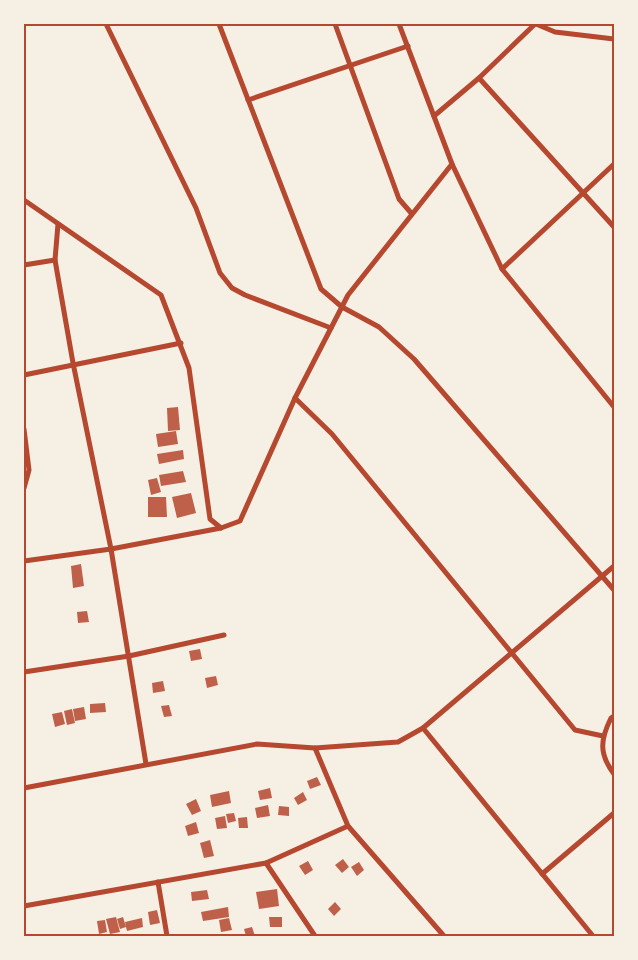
<svg xmlns="http://www.w3.org/2000/svg" width="638" height="960" font-family="Raleway,sans-serif">
	<style>
		.building { fill: #bf614a }
		.lines { fill: none; stroke-linecap: round; stroke-linejoin: round }
		.minor { stroke: #b5482f; stroke-width: 5 }
		.neatline { fill: none; stroke: #b5482f; stroke-width: 2 }
	</style>
	<rect width="100%" height="100%" fill="#f6efe4"/>
	<g class="building">
		<path d="M178 407 180 430 168 431 167 408Z"/>
		<path d="M176 431 178 444 158 447 156 434Z"/>
		<path d="M183 450 184 459 159 464 157 454Z"/>
		<path d="M183 471 186 482 161 486 159 475Z"/>
		<path d="M157 478 161 492 151 495 148 480Z"/>
		<path d="M191 493 196 513 177 518 172 497Z"/>
		<path d="M148 497H166L167 517H148Z"/>
		<path d="M81 564 84 586 73 588 71 566Z"/>
		<path d="M87 611 89 622 78 623 77 612Z"/>
		<path d="M200 649 202 659 191 661 189 651Z"/>
		<path d="M216 676 218 685 207 688 205 678Z"/>
		<path d="M163 681 165 691 153 693 152 683Z"/>
		<path d="M105 703 106 712 90 713V704Z"/>
		<path d="M169 705 172 716 164 717 161 706Z"/>
		<path d="M84 707 86 719 75 721 73 709Z"/>
		<path d="M72 709 75 723 67 725 64 711Z"/>
		<path d="M62 712 65 724 55 727 52 714Z"/>
		<path d="M317 777 321 785 310 789 307 781Z"/>
		<path d="M270 788 272 798 260 800 258 791Z"/>
		<path d="M229 791 231 803 212 807 210 795Z"/>
		<path d="M303 792 307 800 298 805 294 798Z"/>
		<path d="M196 799 201 811 192 815 186 804Z"/>
		<path d="M268 805 270 816 257 818 255 808Z"/>
		<path d="M279 806 289 807V816L278 815Z"/>
		<path d="M234 813 236 821 228 823 226 814Z"/>
		<path d="M225 816 227 828 217 829 215 818Z"/>
		<path d="M247 817 248 828H239L238 818Z"/>
		<path d="M196 822 199 833 188 836 185 826Z"/>
		<path d="M210 840 214 856 204 858 200 843Z"/>
		<path d="M343 859 349 867 342 873 335 865Z"/>
		<path d="M308 861 313 870 305 875 299 866Z"/>
		<path d="M359 862 364 870 357 876 351 867Z"/>
		<path d="M277 889 279 906 259 909 256 892Z"/>
		<path d="M207 890 209 899 192 901 191 892Z"/>
		<path d="M335 902 341 909 334 916 328 909Z"/>
		<path d="M228 907 229 917 203 921 201 912Z"/>
		<path d="M157 910 160 923 150 925 148 912Z"/>
		<path d="M116 917 120 932 110 934 106 919Z"/>
		<path d="M123 917 126 927 125 922 142 918 143 927 127 931 126 927 120 929 117 919Z"/>
		<path d="M269 917H282V927H270Z"/>
		<path d="M229 918 232 930 221 932 219 920Z"/>
		<path d="M105 920 107 932 99 934 97 921Z"/>
		<path d="M252 927 255 936H246L244 929Z"/>
	</g>
	<g class="lines">
		<g class="minor">
			<path d="M106 24 196 208 220 273 232 288 245 295 331 328"/>
			<path d="M219 24 321 289 342 307 379 327 414 359 614 590"/>
			<path d="M335 24 399 199 412 214"/>
			<path d="M399 24 452 164 502 269 614 407"/>
			<path d="M536 24 555 32 614 39"/>
			<path d="M479 78 614 227"/>
			<path d="M248 100 408 46"/>
			<path d="M434 116 479 78 535 24"/>
			<path d="M24 200 161 295 189 368 210 519 221 528"/>
			<path d="M58 224 55 260 73 363 111 549 146 764"/>
			<path d="M24 265 55 260"/>
			<path d="M502 269 614 164"/>
			<path d="M24 375 181 343"/>
			<path d="M295 398 332 434 575 730 603 736"/>
			<path d="M24 429 29 470 24 488"/>
			<path d="M24 561 111 549 221 528 240 521 295 398 348 295 452 164"/>
			<path d="M24 672 129 656 224 635"/>
			<path d="M614 716 611 718C600 740 599 754 614 774"/>
			<path d="M423 728 593 936"/>
			<path d="M315 748 348 826 444 936"/>
			<path d="M24 788 257 744 315 748 398 742 423 728 614 566"/>
			<path d="M266 863 315 936"/>
			<path d="M542 874 614 813"/>
			<path d="M158 882 167 936"/>
			<path d="M24 906 266 863 348 826"/>
		</g>
	</g>
	<rect width="638" height="960" fill="none" stroke="#f6efe4" stroke-width="50"/>
	<rect x="25" y="25" width="588" height="910" class="neatline"/>
</svg>
